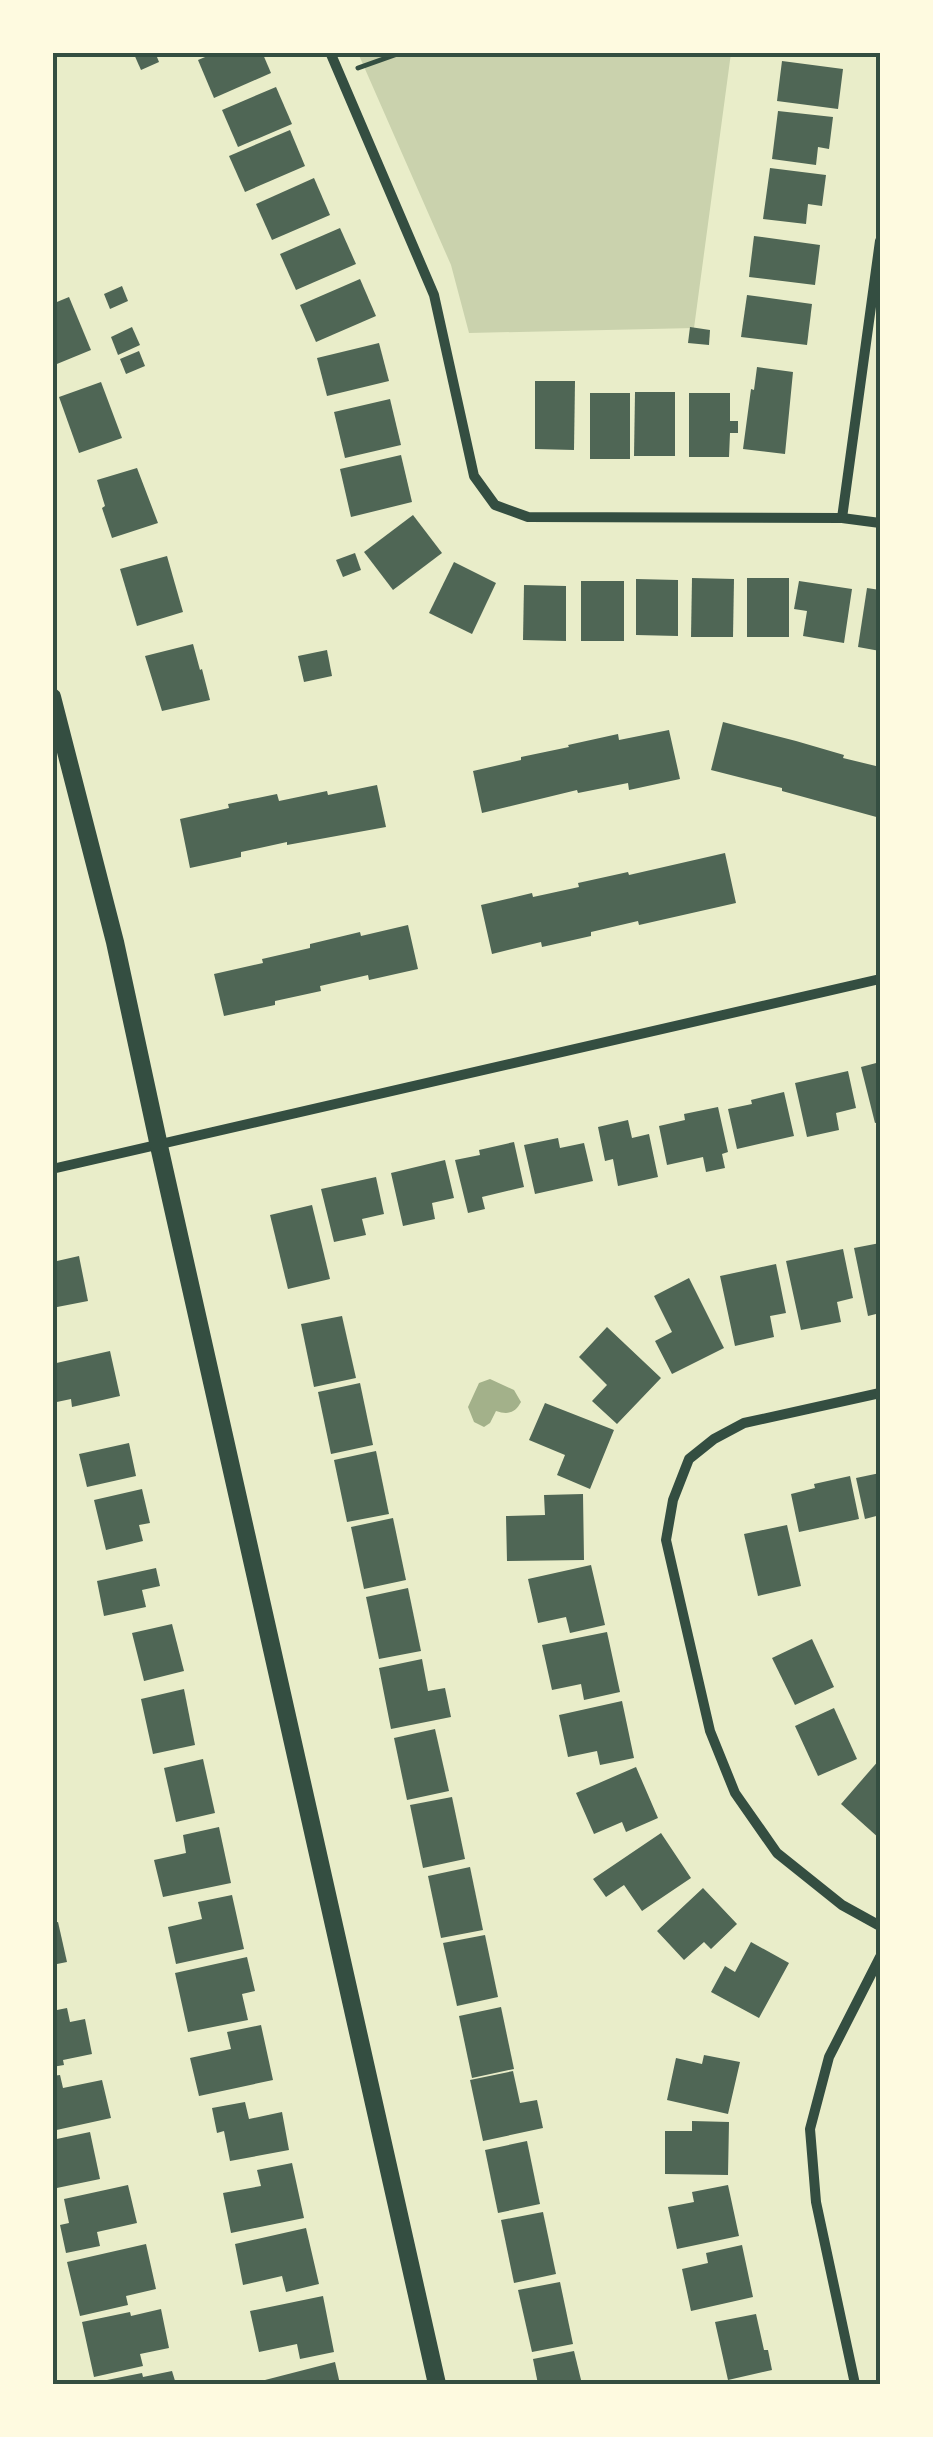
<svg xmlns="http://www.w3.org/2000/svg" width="933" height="2437" font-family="Rubik,sans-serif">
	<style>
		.green { fill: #cad2ad }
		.water { fill: #a3b18a }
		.building { fill: #4f6655 }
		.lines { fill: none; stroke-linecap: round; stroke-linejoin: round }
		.path { stroke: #344e41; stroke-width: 5 }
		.minor { stroke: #344e41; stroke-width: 10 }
		.tertiary { stroke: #344e41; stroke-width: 18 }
		.neatline { fill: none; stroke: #344e41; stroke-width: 4 }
	</style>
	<rect width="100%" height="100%" fill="#e9edc9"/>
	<path class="green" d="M358 53H731L694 328 469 333 451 265Z"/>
	<path class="water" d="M490 1379 514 1390 521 1402C515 1413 508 1415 496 1411L490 1423 484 1427 474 1422 468 1407 479 1383Z"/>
	<g class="building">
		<path d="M133 52H155L159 62 141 70Z"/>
		<path d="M217 52H262L271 73 214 98 198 60Z"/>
		<path d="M782 61 843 69 838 109 777 101Z"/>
		<path d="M276 87 292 124 238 147 222 110Z"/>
		<path d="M778 111 833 117 829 149 818 147 816 165 772 159Z"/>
		<path d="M290 130 305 166 245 192 229 156Z"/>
		<path d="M770 168 826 175 822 206 808 204 806 224 763 219Z"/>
		<path d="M314 178 330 215 272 240 256 204Z"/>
		<path d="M340 228 356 264 296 290 280 254Z"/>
		<path d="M754 236 820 245 815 285 749 277Z"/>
		<path d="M360 279 376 316 316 342 300 305Z"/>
		<path d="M122 286 128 301 110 309 104 294Z"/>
		<path d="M747 295 812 304 807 345 741 337Z"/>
		<path d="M69 297 91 350 52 366V304Z"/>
		<path d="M132 327 140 345 118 355 111 337Z"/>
		<path d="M690 327 710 330 709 345 688 343Z"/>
		<path d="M379 343 389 381 327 396 317 358Z"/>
		<path d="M139 351 145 366 126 374 120 359Z"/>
		<path d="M757 367 793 372 785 454 743 449 751 389 754 390Z"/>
		<path d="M535 381H575L574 450 535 449Z"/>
		<path d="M101 382 122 438 79 453 59 397Z"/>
		<path d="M635 392H675V456H634Z"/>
		<rect x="590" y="393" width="40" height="66"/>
		<path d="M689 393H730V421H738V433H730L729 457H689Z"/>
		<path d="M390 399 401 445 345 458 334 412Z"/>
		<path d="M401 455 412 502 351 517 340 469Z"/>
		<path d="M137 468 158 523 112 538 102 508 105 506 97 480Z"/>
		<path d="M413 515 442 553 393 590 364 552Z"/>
		<path d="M355 553 361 570 343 577 336 560Z"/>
		<path d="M167 556 183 612 137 626 120 569Z"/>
		<path d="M454 562 496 583 472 634 429 613Z"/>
		<path d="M692 578 734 579 733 637H691Z"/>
		<rect x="747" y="578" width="42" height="59"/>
		<path d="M636 579 678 580V636L636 635Z"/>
		<rect x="581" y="581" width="43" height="60"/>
		<path d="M799 581 852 589 844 643 803 636 807 611 794 609Z"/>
		<path d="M524 585 566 586V641L523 640Z"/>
		<path d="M867 588 880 590V651L858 647Z"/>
		<path d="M193 644 200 670 202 669 210 700 162 711 145 656Z"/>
		<path d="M327 650 332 676 304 682 298 656Z"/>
		<path d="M723 722 796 741 844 755 843 758 880 767V818L782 791V788L711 770Z"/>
		<path d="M669 730 680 779 629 790 628 783 578 793 577 790 482 813 473 771 521 760V757L569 747 568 745 618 734 619 740Z"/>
		<path d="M377 785 386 827 287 845V842L241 852V857L190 868 180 819 229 808 228 804 277 794 279 801 327 791 328 795Z"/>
		<path d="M725 853 736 903 639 925 638 921 591 932V936L542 947 541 942 492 954 481 905 532 893 533 897 579 887 578 883 628 872 629 875Z"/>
		<path d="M408 925 418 969 369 980 368 975 320 986 321 991 275 1001V1005L224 1016 214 974 263 963 262 959 310 948V944L360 932 361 936Z"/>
		<path d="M880 1062V1122L875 1123 861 1067Z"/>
		<path d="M848 1071 856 1108 836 1113 839 1130 807 1137 795 1083Z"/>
		<path d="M784 1092 794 1136 737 1149 728 1109 752 1104 751 1100Z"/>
		<path d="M718 1107 728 1152 722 1154 725 1168 706 1172 703 1157 667 1165 659 1126 685 1120 684 1114Z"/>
		<path d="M628 1120 632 1138 649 1134 658 1177 618 1186 613 1159 605 1161 598 1127Z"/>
		<path d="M558 1138 560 1148 584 1143 593 1181 535 1194 524 1145Z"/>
		<path d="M514 1142 524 1187 482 1197 485 1209 468 1213 455 1160 480 1155 479 1150Z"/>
		<path d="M445 1160 454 1198 432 1203 435 1219 403 1226 391 1173Z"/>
		<path d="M376 1177 384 1214 362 1219 366 1235 334 1242 321 1189Z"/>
		<path d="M312 1205 330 1279 288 1289 270 1215Z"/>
		<path d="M880 1243V1313L868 1316 854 1248Z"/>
		<path d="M52 1245 57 1261 79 1256 88 1301 52 1308Z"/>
		<path d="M843 1249 853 1298 837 1302 841 1322 801 1330 786 1261Z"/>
		<path d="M776 1264 786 1313 770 1316 774 1337 735 1346 720 1276Z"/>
		<path d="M689 1278 724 1348 672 1374 655 1341 672 1332 654 1296Z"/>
		<path d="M342 1316 356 1378 314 1387 301 1324Z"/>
		<path d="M607 1327 661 1378 617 1424 592 1401 607 1385 579 1357Z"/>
		<path d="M110 1351 120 1396 72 1407 71 1399 52 1403V1364Z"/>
		<path d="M360 1383 373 1445 331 1454 318 1392Z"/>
		<path d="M545 1403 614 1430 590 1489 557 1475 565 1455 529 1440Z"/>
		<path d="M129 1443 136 1476 87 1487 79 1454Z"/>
		<path d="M376 1451 389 1514 347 1522 334 1460Z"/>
		<path d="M880 1473V1515L865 1519 856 1478Z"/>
		<path d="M850 1476 859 1519 799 1532 791 1494 815 1488 814 1484Z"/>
		<path d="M142 1489 150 1523 139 1525 143 1541 106 1550 94 1500Z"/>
		<path d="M583 1494 584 1560 507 1561 506 1516 545 1515 544 1495Z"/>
		<path d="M393 1518 406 1580 364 1589 351 1527Z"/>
		<path d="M787 1525 801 1586 758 1596 744 1534Z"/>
		<path d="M591 1565 605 1625 570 1633 566 1617 538 1623 528 1579Z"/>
		<path d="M156 1568 160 1586 142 1590 146 1607 104 1616 97 1581Z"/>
		<path d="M408 1588 421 1651 379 1659 366 1597Z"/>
		<path d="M172 1624 184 1671 144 1681 132 1633Z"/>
		<path d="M607 1632 620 1692 584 1700 581 1684 552 1690 542 1645Z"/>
		<path d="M812 1639 834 1687 795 1705 772 1658Z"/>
		<path d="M422 1659 428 1691 445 1688 451 1717 391 1729 379 1668Z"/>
		<path d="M184 1689 195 1745 153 1754 141 1699Z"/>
		<path d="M622 1701 634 1758 600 1765 597 1751 568 1757 559 1715Z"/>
		<path d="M834 1708 857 1759 818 1776 795 1726Z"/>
		<path d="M435 1729 449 1791 407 1800 394 1738Z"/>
		<path d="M203 1759 215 1813 176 1822 164 1768Z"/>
		<path d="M880 1759V1839L841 1804Z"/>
		<path d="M636 1767 658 1818 626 1832 622 1822 594 1834 576 1793Z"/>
		<path d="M452 1797 465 1859 423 1868 410 1805Z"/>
		<path d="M219 1827 231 1883 163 1897 154 1860 186 1853 183 1835Z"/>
		<path d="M661 1833 691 1878 642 1911 624 1885 606 1897 593 1879Z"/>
		<path d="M470 1867 483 1930 441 1938 428 1876Z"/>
		<path d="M703 1888 737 1924 711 1949 704 1942 684 1960 657 1931Z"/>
		<path d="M232 1895 244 1949 176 1964 168 1927 202 1919 198 1902Z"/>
		<path d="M58 1922 67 1962 52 1965V1923Z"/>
		<path d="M485 1935 498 1997 457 2006 443 1943Z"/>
		<path d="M751 1942 789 1963 759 2018 711 1992 725 1966 735 1972Z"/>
		<path d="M247 1957 255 1991 242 1994 248 2020 188 2032 175 1973Z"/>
		<path d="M501 2007 514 2069 472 2078 459 2016Z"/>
		<path d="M67 2008 70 2022 85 2019 92 2054 63 2060 64 2065 52 2067V2011Z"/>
		<path d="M261 2025 273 2080 199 2096 190 2058 231 2049 227 2032Z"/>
		<path d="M704 2055 740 2062 728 2114 667 2100 676 2058 702 2064Z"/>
		<path d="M513 2071 520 2103 537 2100 543 2128 483 2141 470 2080Z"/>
		<path d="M60 2075 63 2088 102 2080 111 2118 52 2131V2076Z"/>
		<path d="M245 2102 249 2119 282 2112 289 2150 230 2161 224 2131 217 2133 212 2108Z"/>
		<path d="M692 2121 729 2122 728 2175 665 2174V2131H692Z"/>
		<path d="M90 2132 100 2179 52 2189V2140Z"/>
		<path d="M527 2141 540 2204 498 2213 485 2150Z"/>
		<path d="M292 2163 304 2218 231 2233 223 2193 261 2186 257 2170Z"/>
		<path d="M128 2185 137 2223 97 2232 100 2246 66 2253 60 2225 69 2223 64 2199Z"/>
		<path d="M728 2185 739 2236 677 2249 668 2207 694 2202 692 2192Z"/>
		<path d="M543 2212 556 2274 514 2283 501 2220Z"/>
		<path d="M306 2228 319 2284 286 2292 282 2276 243 2285 235 2244Z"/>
		<path d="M146 2244 156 2289 126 2296 128 2305 80 2316 67 2262Z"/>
		<path d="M742 2245 753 2297 691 2311 682 2269 708 2263 706 2253Z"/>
		<path d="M560 2282 573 2344 532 2352 518 2290Z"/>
		<path d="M323 2296 334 2352 300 2359 297 2344 259 2352 250 2311Z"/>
		<path d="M161 2309 169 2348 140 2354 143 2366 94 2377 82 2322 130 2312 131 2316Z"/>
		<path d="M756 2314 764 2350H768L772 2370 728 2380 715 2322Z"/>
		<path d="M574 2351 582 2384H538L533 2359Z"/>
		<path d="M335 2362 340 2384H266L265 2380Z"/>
		<path d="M172 2371 176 2384H103L102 2381 142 2373 143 2377Z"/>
	</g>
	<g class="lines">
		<path class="path" d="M358 68 403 52"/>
		<g class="minor">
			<path d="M330 52 434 295 474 476 495 505 528 517 842 518 880 523"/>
			<path d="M842 518 880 241"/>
			<path d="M52 1169 880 979"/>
			<path d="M880 1393 744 1423 714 1439 689 1459 673 1500 666 1540 710 1731 735 1793 777 1853 842 1905 880 1926"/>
			<path d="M855 2384 816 2202 810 2129 829 2057 880 1957"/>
		</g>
		<path class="tertiary" d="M52 697 115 942 159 1146 437 2384"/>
	</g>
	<rect width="933" height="2437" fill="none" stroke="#fefae0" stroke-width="110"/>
	<rect x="55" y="55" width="823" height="2327" class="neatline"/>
</svg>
